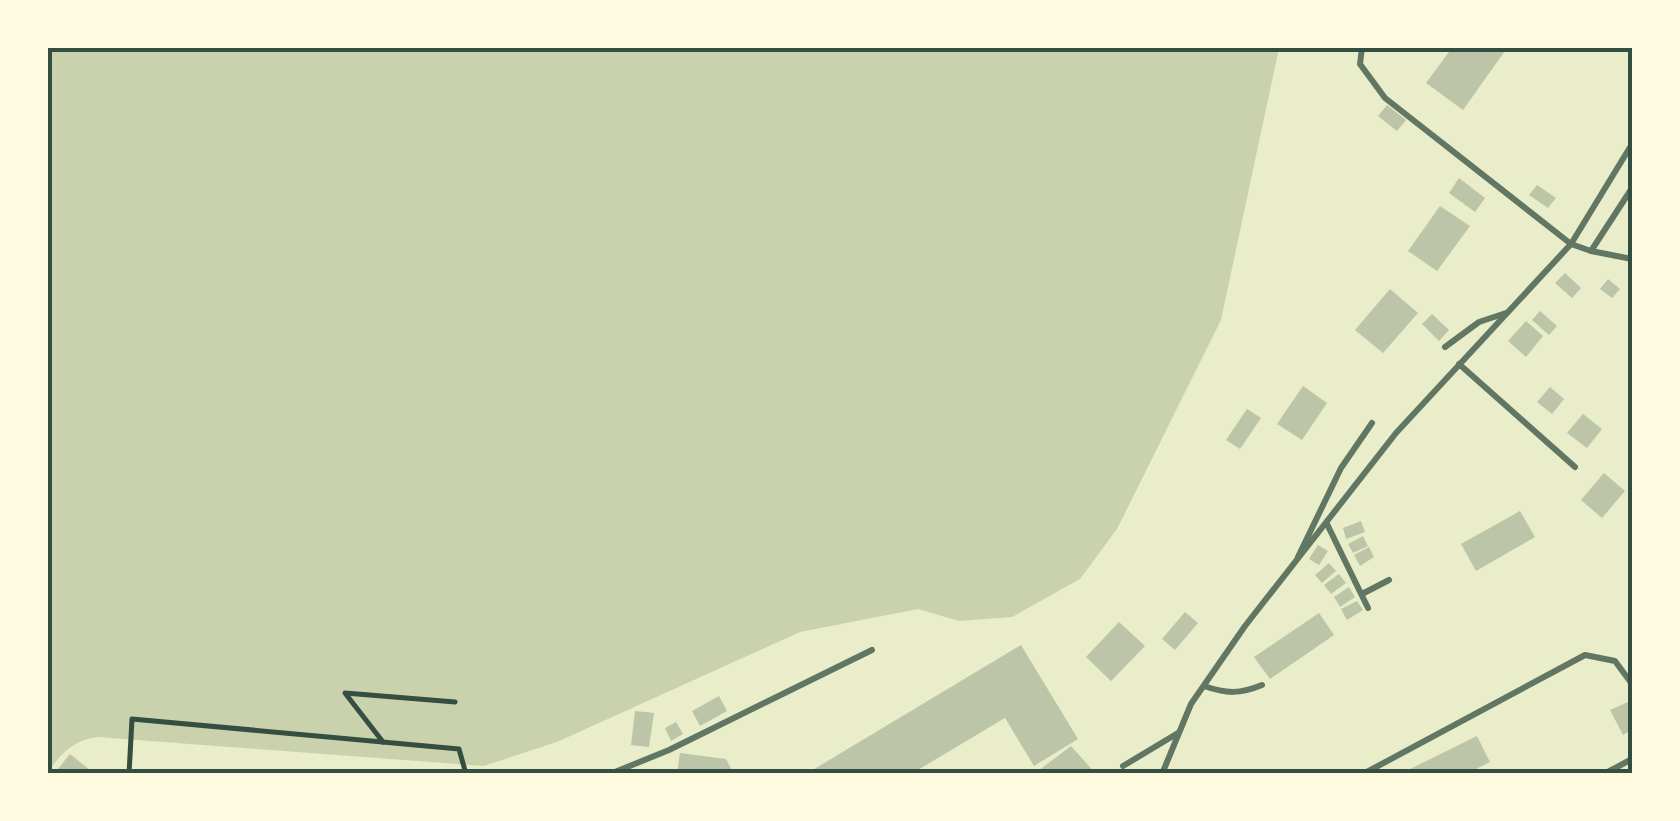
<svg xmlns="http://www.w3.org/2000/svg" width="1680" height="821" font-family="'Roboto Condensed',sans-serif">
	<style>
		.green { fill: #cad2ad }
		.building { fill: #bcc5a7 }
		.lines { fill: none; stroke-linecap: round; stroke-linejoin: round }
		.path { stroke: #344e41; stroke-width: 5 }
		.service { stroke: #617663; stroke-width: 6 }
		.neatline { fill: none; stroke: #344e41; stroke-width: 4 }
	</style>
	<rect width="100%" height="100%" fill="#e9edc9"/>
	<path class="green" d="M48 48H1279L1221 320 1117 529 1080 579 1012 617 959 621 918 609 800 632 557 742 484 766 97 737C72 741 62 753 48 772Z"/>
	<g class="building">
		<path d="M1452 48H1507L1463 110 1426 83Z"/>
		<path d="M1387 105 1406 120 1397 131 1378 116Z"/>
		<path d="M1459 178 1485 198 1475 212 1449 193Z"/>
		<path d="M1537 185 1556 198 1548 208 1529 195Z"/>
		<path d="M1440 206 1470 226 1437 271 1408 251Z"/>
		<path d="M1565 273 1581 288 1572 298 1555 283Z"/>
		<path d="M1608 279 1620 289 1612 298 1600 289Z"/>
		<path d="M1390 289 1418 313 1383 353 1355 330Z"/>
		<path d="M1540 311 1557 326 1549 335 1532 320Z"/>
		<path d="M1432 314 1449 330 1439 341 1422 324Z"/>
		<path d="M1526 321 1543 336 1526 357 1508 341Z"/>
		<path d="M1303 386 1327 403 1302 440 1277 424Z"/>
		<path d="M1550 387 1564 399 1552 414 1537 402Z"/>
		<path d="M1247 409 1261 418 1240 449 1226 440Z"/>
		<path d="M1583 414 1602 429 1587 448 1567 433Z"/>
		<path d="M1604 473 1625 491 1602 518 1581 500Z"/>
		<path d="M1520 511 1535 537 1476 571 1461 544Z"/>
		<path d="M1361 521 1365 532 1346 539 1343 528Z"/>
		<path d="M1363 536 1368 546 1353 553 1348 544Z"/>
		<path d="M1318 545 1328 551 1319 565 1309 559Z"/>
		<path d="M1369 547 1374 557 1360 566 1354 555Z"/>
		<path d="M1329 563 1336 571 1322 583 1315 575Z"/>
		<path d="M1339 574 1346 583 1331 594 1324 585Z"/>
		<path d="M1349 587 1355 597 1340 607 1334 597Z"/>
		<path d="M1357 601 1363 610 1347 620 1341 609Z"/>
		<path d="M1185 612 1198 623 1175 650 1162 639Z"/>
		<path d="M1319 613 1334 635 1270 679 1254 657Z"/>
		<path d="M1119 622 1145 646 1111 681 1086 657Z"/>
		<path d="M1021 645 1078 739 1034 766 1005 718 911 774H806Z"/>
		<path d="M719 696 727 711 700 726 692 711Z"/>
		<path d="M1628 702 1632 711V730L1623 735 1610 710Z"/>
		<path d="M635 711 654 713 649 747 631 745Z"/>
		<path d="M676 722 683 734 671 741 665 728Z"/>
		<path d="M1477 736 1490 762 1466 774H1400Z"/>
		<path d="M1071 746 1096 774H1034Z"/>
		<path d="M680 753 726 759 734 774H677Z"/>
		<path d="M70 754 95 774H63L58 769Z"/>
	</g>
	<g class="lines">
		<g class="path">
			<path d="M383 742 345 693 455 702"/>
			<path d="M129 774 132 719 459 749 466 774"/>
		</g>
		<g class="service">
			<path d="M1362 48 1360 64 1385 98 1571 244 1591 251 1632 188"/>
			<path d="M1591 251 1632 259"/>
			<path d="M1445 347 1479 322 1506 313"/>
			<path d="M1459 364 1575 467"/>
			<path d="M1327 524 1368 608"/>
			<path d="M1298 557 1341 468 1372 423"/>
			<path d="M1362 594 1389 580"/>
			<path d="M1204 686C1227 694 1240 694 1262 685"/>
			<path d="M1123 766 1178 733"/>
			<path d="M610 774 669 750 872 650"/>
			<path d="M1162 774 1191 704 1245 626 1396 433 1571 244 1632 144"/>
			<path d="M1363 774 1585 655 1615 661 1632 684"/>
			<path d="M1604 774 1632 759"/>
		</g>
	</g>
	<rect width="1680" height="821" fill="none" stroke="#fefae0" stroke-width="100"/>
	<rect x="50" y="50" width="1580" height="721" class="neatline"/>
</svg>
